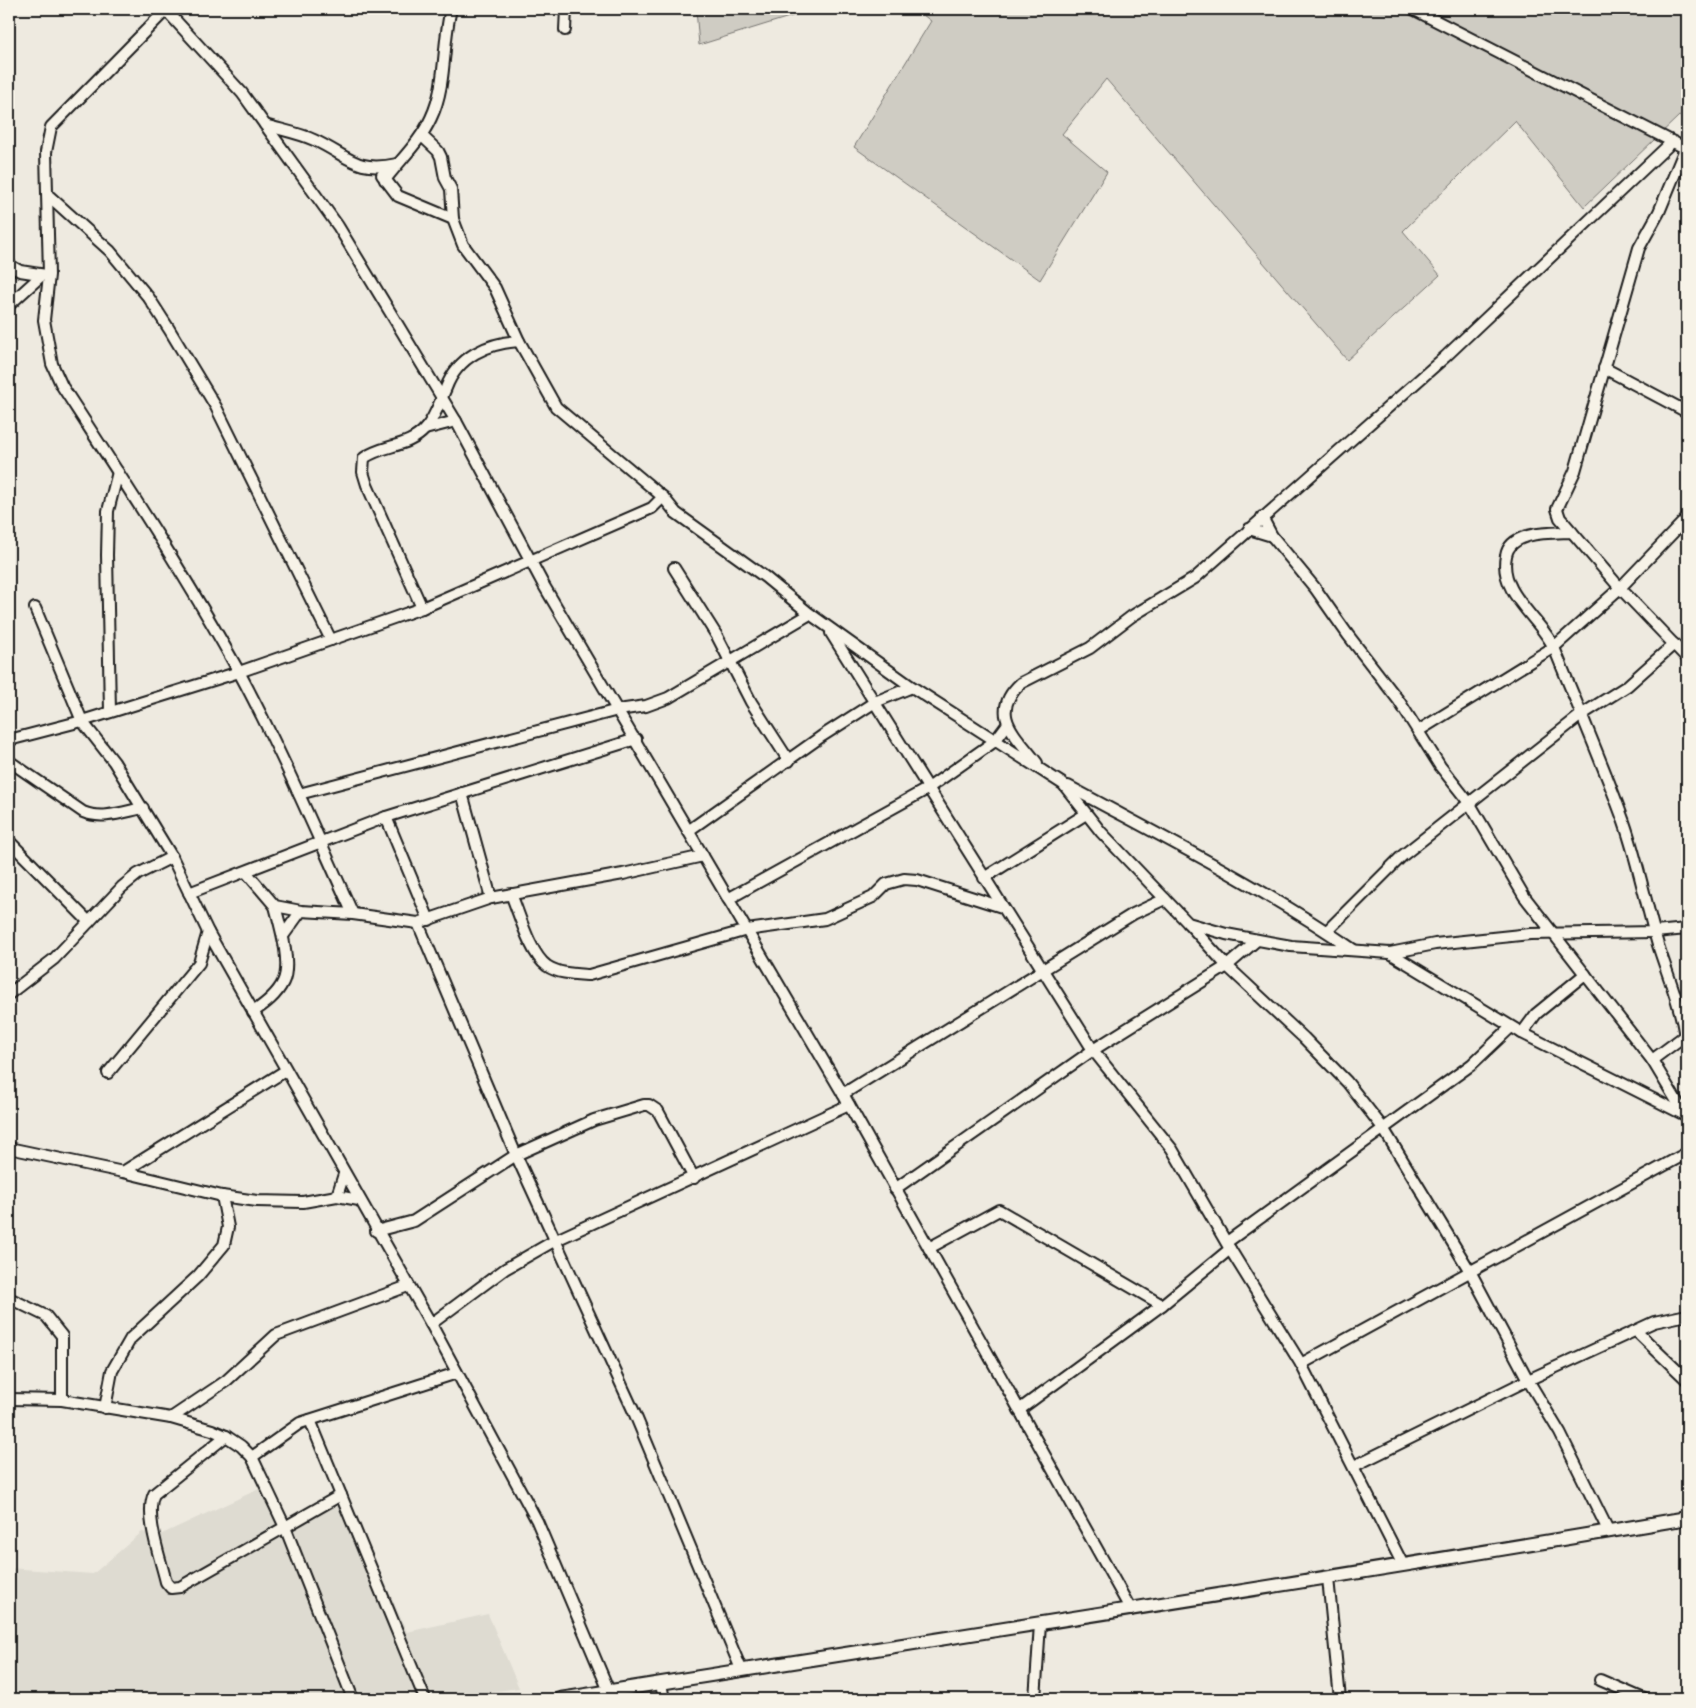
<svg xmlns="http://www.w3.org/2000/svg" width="1696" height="1708" font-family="Mali,sans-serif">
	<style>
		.built { fill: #dedbd1 }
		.grass { fill: #cfccc3; stroke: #767470 }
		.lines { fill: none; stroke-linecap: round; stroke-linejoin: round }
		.minor-casing { stroke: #1c1c1c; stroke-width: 14 }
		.major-casing { stroke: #1c1c1c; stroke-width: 16 }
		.minor { stroke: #f7f3e8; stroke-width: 10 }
		.major { stroke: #f7f3e8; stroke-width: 12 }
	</style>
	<rect width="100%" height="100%" fill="#eeeae0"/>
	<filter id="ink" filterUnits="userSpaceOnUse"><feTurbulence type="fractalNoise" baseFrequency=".02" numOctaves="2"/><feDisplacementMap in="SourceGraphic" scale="10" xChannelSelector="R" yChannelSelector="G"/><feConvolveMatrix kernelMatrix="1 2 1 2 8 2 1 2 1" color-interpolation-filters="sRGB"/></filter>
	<g filter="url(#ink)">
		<path class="built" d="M261 1488 290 1519 343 1489 407 1632 488 1614 519 1688 437 1699H9V1568L93 1574 142 1532 162 1534Z"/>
		<g class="grass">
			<path d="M696 9H815L699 45Z"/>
			<path d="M915 9H1687V121L1679 116 1584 207 1515 121 1403 231 1440 275 1347 360 1106 79 1062 134 1107 172 1040 280 854 147 931 21Z"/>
		</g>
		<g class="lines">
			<defs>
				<g id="minor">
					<path d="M165 9 242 93 338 226 456 421 543 584 843 1094 1131 1610"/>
					<path d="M1413 9 1687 149"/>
					<path d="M166 10 51 127 46 152 49 275 44 320 52 364 62 386C123 480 185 574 239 672 281 750 316 833 353 914"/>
					<path d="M565 30 566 9"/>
					<path d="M265 125C281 130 299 133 314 140 349 156 355 173 397 164"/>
					<path d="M422 136 438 151 441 157 445 178 451 189 453 219 463 245 495 288 519 341 556 407 663 497 676 513 765 577 810 614"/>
					<path d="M1685 149 1659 212 1639 248 1575 471 1557 509 1560 518 1620 588 1687 658"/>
					<path d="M382 175 398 196 453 219"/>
					<path d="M385 180C401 159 420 142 431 118 447 85 442 44 451 9"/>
					<path d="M49 196 110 251 149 298 169 329 216 407 331 640"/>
					<path d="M9 265 20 271 46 275"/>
					<path d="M9 305 42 275"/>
					<path d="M1604 368 1687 412"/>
					<path d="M425 429 456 421"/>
					<path d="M1262 517 1272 536 1315 588 1348 635 1399 701 1440 766 1470 804 1524 896 1652 1060 1685 1115"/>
					<path d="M1249 529 1272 536"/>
					<path d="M1572 532C1553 533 1510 530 1506 556 1498 594 1543 620 1555 650 1578 707 1603 764 1624 822 1638 862 1646 905 1658 945 1668 976 1680 1004 1685 1036"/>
					<path d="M674 568 717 636 751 702 789 761"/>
					<path d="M35 608 82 721 114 762 172 857 208 932 431 1324 537 1521 609 1691"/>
					<path d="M422 608 367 485 363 472 364 458C384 444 408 448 425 429 435 418 440 401 446 388 458 356 488 343 519 341"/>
					<path d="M831 633 1093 1050 1172 1149 1230 1249 1301 1364 1403 1565"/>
					<path d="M110 712 107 555 108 511 118 472"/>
					<path d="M1418 731 1554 647 1620 588 1687 518"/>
					<path d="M9 740 82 721 239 672 422 608 652 508 663 497"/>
					<path d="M9 761 83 812C102 820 123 812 143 808"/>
					<path d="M1037 763C1017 736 987 714 1021 683L1090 648 1132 616 1195 578 1445 357 1672 142"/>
					<path d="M1068 786C1164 838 1264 888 1354 950"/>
					<path d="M462 793 491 898"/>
					<path d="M299 794 618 710 646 706 668 698 810 614 912 687 1063 784 1101 832 1188 923 1226 934 1291 946 1390 953 1435 944 1530 934 1655 932 1687 929"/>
					<path d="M386 817 429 920"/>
					<path d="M688 831 822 736 875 702 912 687"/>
					<path d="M9 841 89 922"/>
					<path d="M246 872 275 906 301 911 353 914 418 923 491 898 623 874 703 856"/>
					<path d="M984 878 1086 814"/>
					<path d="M189 893 386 817 636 739"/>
					<path d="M511 894C519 913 530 954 547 966 559 974 575 974 589 975L747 930 825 919 873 897 886 884 904 879 917 880 1002 907"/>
					<path d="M728 899 927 789 995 741 1007 725"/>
					<path d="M418 923 516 1155 634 1412 741 1669"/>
					<path d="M1188 923 1227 966 1304 1038 1347 1082 1383 1128 1471 1273 1528 1380 1560 1433 1609 1532"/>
					<path d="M1327 931 1402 856 1581 715 1627 686 1674 644"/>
					<path d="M283 936 301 911"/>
					<path d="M1390 953 1522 1033 1685 1115"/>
					<path d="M9 994 54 959 122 887 138 874 172 857"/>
					<path d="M253 1012C265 1004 277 995 283 982 292 964 280 925 275 906"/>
					<path d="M1522 1033 1536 1014 1585 974"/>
					<path d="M1652 1060 1687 1034"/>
					<path d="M108 1073 199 963 208 932"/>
					<path d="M843 1094 1133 914 1165 899"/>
					<path d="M9 1148 123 1172 222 1196 257 1201 303 1202 337 1196 359 1200"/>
					<path d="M123 1172 285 1071"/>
					<path d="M895 1189 1093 1050 1227 966 1257 940"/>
					<path d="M337 1196 344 1174"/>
					<path d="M376 1231 414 1221 516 1155 594 1120 644 1105H649L658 1111 694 1178"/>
					<path d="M1227 1242 1471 1065 1511 1027"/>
					<path d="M929 1248 999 1210 1162 1305"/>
					<path d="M9 1298 46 1316 62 1336V1400"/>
					<path d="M431 1324 505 1269 554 1241 849 1105"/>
					<path d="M1637 1332 1687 1380"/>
					<path d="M1301 1364 1687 1153"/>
					<path d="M9 1399 62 1400 171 1418 212 1430 226 1436 241 1446 252 1457 285 1527 353 1699"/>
					<path d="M105 1408 112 1371 131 1338 198 1276 224 1245 228 1227 222 1196"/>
					<path d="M1019 1410 1162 1305 1230 1249"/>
					<path d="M171 1418 226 1381 276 1335 408 1286"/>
					<path d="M310 1420 425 1699"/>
					<path d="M226 1436 154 1494C144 1515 161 1560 166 1582L171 1588 180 1587 341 1495"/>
					<path d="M252 1457 300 1423 457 1373"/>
					<path d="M1354 1466 1528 1380 1654 1322 1687 1315"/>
					<path d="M1328 1578 1340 1699"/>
					<path d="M1600 1680 1644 1699"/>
					<path d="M661 1684 664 1699"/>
					<path d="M1035 1699 1040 1624"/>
				</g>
				<path id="major" d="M560 1699C936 1639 1312 1582 1687 1518"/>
			</defs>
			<use href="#minor" class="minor-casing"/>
			<use href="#major" class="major-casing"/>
			<use href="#minor" class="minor"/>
			<use href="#major" class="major"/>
		</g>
	</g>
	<rect width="1696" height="1708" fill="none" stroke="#f7f3e8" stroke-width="30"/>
	<rect x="15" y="15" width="1666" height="1678" fill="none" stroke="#1c1c1c" stroke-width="2" filter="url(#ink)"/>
</svg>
